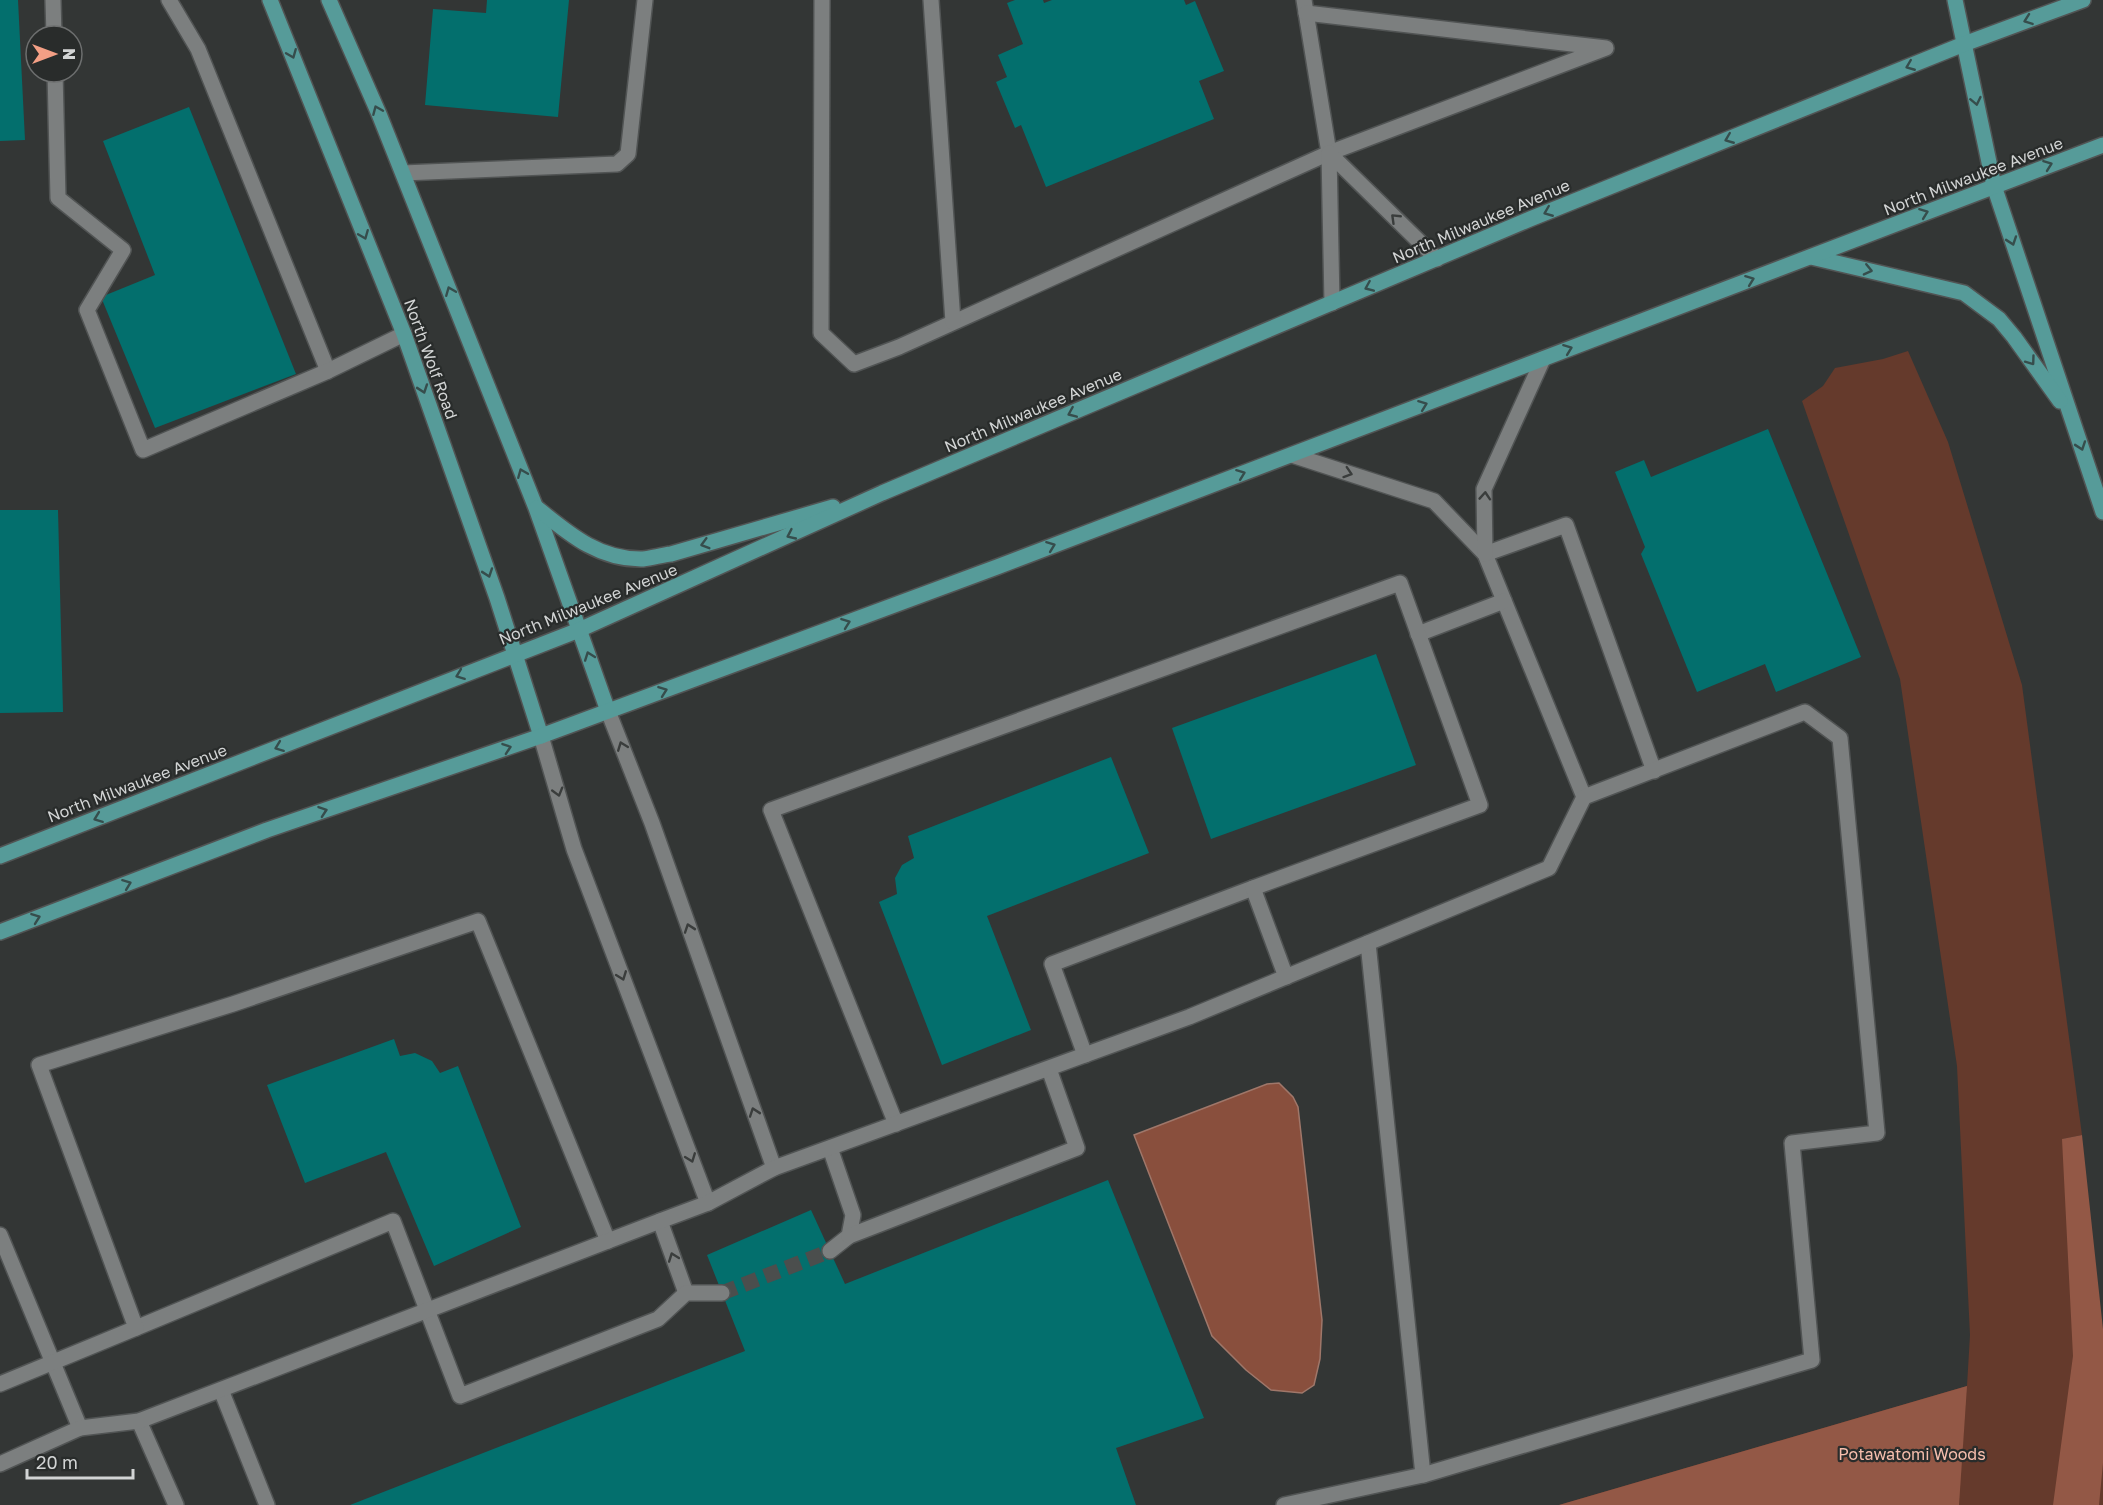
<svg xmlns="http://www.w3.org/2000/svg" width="2103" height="1505" font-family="'Golos Text',sans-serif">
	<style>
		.green { fill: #653a2c }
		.forest { fill: #935846 }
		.water { fill: #894f3d; stroke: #9f776a; stroke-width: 1.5 }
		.building { fill: #036f6d }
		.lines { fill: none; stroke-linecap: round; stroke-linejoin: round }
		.minor-tunnel { stroke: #4b4e4d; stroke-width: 15; stroke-dasharray: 15 8; stroke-linecap: butt }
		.minor-casing { stroke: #515454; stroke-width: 18 }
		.major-casing { stroke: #515454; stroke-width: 18 }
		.minor { stroke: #7c7f7f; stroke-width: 15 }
		.major { stroke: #569b99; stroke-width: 15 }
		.oneway { stroke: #364d4c }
		.oneway2 { stroke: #3a3d3c }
		.labels { text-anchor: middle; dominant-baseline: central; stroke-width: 4.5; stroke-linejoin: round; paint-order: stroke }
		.street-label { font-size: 16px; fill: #d2d4d4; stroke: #292c2b }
		.park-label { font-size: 16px; fill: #f6bead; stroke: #292c2b }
	</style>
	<rect width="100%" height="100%" fill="#333635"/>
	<path class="green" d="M1908 351 1948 442 2022 685 2082 1135 2063 1139 2103 1347V1505H1559L1967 1386 1970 1335 1957 1066 1900 679 1802 401 1823 386 1835 368 1883 359Z"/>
	<g class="forest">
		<path d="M2082 1135 2103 1329V1463L2099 1505H2053L2073 1356 2062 1139Z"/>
		<path d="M1967 1386 1959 1505H1559Z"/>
	</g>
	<path class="water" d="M1279 1083 1293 1097 1298 1107 1322 1320 1320 1359 1314 1385 1302 1393 1271 1390 1246 1370 1212 1336 1134 1135 1267 1084Z"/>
	<g class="building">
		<path d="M0 0H18L25 140 0 141Z"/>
		<path d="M487 0H569L558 117 425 105 433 9 486 13Z"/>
		<path d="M1015 0H1043L1044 3 1052 0H1184L1186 5 1195 1 1224 71 1199 81 1214 119 1046 187 1021 125 1015 128 996 82 1007 77 998 55 1023 44 1007 3Z"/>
		<path d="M189 107 296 374 155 428 101 297 155 275 103 141Z"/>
		<path d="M1768 429 1861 657 1776 692 1765 664 1697 692 1641 554 1645 547 1615 472 1644 460 1651 477Z"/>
		<path d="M0 510H58L63 712 0 713Z"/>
		<path d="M1376 654 1416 765 1211 839 1172 728Z"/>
		<path d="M1111 757 1149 853 987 916 1031 1030 942 1065 879 902 897 894 895 878 902 865 914 858 908 836Z"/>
		<path d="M394 1039 400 1056 415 1053 432 1061 440 1073 458 1066 521 1227 434 1266 386 1152 305 1183 267 1085Z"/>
		<path d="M1108 1180 1204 1418 1116 1448 1136 1505H350L745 1351 707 1255 811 1210 845 1284Z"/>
	</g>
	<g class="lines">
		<path class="minor-tunnel" d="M722 1293 830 1251"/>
		<defs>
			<g id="minor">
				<path d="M53 0 54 36"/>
				<path d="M169 0 198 49 328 371"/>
				<path d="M822 0 821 333 854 364 899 347 1329 153 1304 0"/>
				<path d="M931 0 953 322"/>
				<path d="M1306 13 1606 48 1329 153"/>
				<path d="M55 72 58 198 123 250 87 310 143 450 328 371 404 334"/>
				<path d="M403 173 617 164 628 154 645 0"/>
				<path d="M1332 303 1329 153 1437 259"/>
				<path d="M1292 455 1434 501 1485 554 1584 797"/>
				<path d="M1485 554 1566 525 1654 771"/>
				<path d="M1485 554 1484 489 1543 359"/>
				<path d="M1418 634 1504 601"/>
				<path d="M608 711 652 823 774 1168"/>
				<path d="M541 736 574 849 708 1203"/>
				<path d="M1368 943 1423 1475"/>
				<path d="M1085 1055 1052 964 1253 888"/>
				<path d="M896 1124 771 810 1400 583 1480 805 1253 888 1286 977"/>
				<path d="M830 1148 853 1215 849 1236 830 1251"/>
				<path d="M660 1221 686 1293"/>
				<path d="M0 1235 80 1428"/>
				<path d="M849 1236 1077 1148 1049 1069"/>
				<path d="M136 1328 393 1221 460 1396 658 1319 686 1293H722"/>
				<path d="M0 1384 136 1328 39 1065 233 1004 478 921 608 1241"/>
				<path d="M221 1390 267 1505"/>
				<path d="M139 1421 176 1505"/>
				<path d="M0 1464 80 1428 139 1421 660 1221 708 1203 774 1168 1189 1017 1549 868 1584 797 1805 712 1840 738 1877 1133 1792 1143 1812 1360 1423 1475 1284 1505"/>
			</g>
			<g id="major">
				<path d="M270 0 404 334 497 598 541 736"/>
				<path d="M329 0 379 114 536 508 608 711"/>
				<path d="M1955 0 1994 186 2103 512"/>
				<path d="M1811 257 1964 293 1999 319 2014 337 2060 401"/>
				<path d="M537 508C569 534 599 560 643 559 652 558 662 555 671 554L833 507"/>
				<path d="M0 856 579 630 882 493 1530 219 1964 44 2083 0"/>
				<path d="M0 932 267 830 541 736 997 567 2103 145"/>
			</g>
		</defs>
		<use href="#minor" class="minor-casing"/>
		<use href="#major" class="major-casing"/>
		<use href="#minor" class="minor"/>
		<use href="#major" class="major"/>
	</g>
	<defs><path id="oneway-chevron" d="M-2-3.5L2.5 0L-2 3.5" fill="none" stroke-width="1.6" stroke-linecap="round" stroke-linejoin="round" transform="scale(1.5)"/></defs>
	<g class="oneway">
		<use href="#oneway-chevron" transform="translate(2028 20) rotate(160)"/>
		<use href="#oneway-chevron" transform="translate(292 54) rotate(68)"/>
		<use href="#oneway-chevron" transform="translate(1910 66) rotate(158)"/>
		<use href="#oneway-chevron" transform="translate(1976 101) rotate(78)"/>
		<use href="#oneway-chevron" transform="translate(377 110) rotate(-113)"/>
		<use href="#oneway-chevron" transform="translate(1729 139) rotate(158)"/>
		<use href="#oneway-chevron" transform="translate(2048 165) rotate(-20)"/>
		<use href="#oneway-chevron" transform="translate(1548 212) rotate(158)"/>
		<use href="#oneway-chevron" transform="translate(1924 213) rotate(-21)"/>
		<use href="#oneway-chevron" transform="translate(364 235) rotate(68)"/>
		<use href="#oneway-chevron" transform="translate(2012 241) rotate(71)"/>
		<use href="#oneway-chevron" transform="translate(1868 270) rotate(13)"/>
		<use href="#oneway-chevron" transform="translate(1750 280) rotate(-21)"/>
		<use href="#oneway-chevron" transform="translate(1369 287) rotate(157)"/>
		<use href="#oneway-chevron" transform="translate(450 291) rotate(-112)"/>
		<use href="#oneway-chevron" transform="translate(1568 349) rotate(-21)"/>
		<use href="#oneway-chevron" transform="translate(2031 361) rotate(54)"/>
		<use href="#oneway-chevron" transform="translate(423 389) rotate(71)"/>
		<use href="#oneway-chevron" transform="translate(1423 405) rotate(-21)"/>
		<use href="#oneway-chevron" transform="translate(1072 413) rotate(157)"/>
		<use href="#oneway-chevron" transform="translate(2081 446) rotate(71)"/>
		<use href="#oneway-chevron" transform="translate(522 473) rotate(-112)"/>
		<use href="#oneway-chevron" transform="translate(1241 474) rotate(-21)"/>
		<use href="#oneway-chevron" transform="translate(791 535) rotate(155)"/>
		<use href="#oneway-chevron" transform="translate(705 544) rotate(164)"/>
		<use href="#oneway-chevron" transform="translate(1051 546) rotate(-21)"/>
		<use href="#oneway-chevron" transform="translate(488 573) rotate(71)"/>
		<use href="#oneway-chevron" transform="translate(846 623) rotate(-20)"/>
		<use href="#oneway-chevron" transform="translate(589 656) rotate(-110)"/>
		<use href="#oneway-chevron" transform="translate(460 675) rotate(159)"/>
		<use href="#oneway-chevron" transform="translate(663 691) rotate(-20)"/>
		<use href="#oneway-chevron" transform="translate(279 747) rotate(159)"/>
		<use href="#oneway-chevron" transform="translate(507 748) rotate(-19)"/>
		<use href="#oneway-chevron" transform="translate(323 811) rotate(-19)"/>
		<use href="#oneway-chevron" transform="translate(98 818) rotate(159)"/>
		<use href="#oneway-chevron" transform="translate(127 884) rotate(-21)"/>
		<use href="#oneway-chevron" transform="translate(36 918) rotate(-20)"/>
	</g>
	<g class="oneway2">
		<use href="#oneway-chevron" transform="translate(1395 218) rotate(-136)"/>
		<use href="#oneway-chevron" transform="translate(1348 473) rotate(18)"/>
		<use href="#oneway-chevron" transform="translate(1485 496) rotate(-86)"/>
		<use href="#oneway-chevron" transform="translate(622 746) rotate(-111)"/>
		<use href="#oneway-chevron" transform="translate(558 792) rotate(74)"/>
		<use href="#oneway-chevron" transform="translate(689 928) rotate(-109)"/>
		<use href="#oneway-chevron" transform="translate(622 976) rotate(69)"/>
		<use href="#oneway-chevron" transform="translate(754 1112) rotate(-109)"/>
		<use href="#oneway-chevron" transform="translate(691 1158) rotate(69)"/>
		<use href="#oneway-chevron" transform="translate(673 1257) rotate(-110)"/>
	</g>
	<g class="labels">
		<g class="street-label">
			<text transform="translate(1973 176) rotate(-21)">North Milwaukee Avenue</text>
			<text transform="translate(1481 221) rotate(-23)">North Milwaukee Avenue</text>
			<text transform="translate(431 359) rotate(70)">North Wolf Road</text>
			<text transform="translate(1033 410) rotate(-23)">North Milwaukee Avenue</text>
			<text transform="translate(588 604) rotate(-22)">North Milwaukee Avenue</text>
			<text transform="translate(137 783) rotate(-21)">North Milwaukee Avenue</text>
		</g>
		<g class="park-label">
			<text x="1912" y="1454">Potawatomi Woods</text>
		</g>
	</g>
	<g transform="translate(54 54) rotate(90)"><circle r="28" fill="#292c2b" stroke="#6d6f6f" stroke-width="1.5"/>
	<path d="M0-4.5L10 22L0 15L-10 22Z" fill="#f39f85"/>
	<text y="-9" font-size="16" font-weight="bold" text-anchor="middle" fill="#d2d4d4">N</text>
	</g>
	<path d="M27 1469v9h106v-9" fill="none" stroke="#d2d4d4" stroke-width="3"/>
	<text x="36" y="1469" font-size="18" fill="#d2d4d4" stroke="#292c2b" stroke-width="4.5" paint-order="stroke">20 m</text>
</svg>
